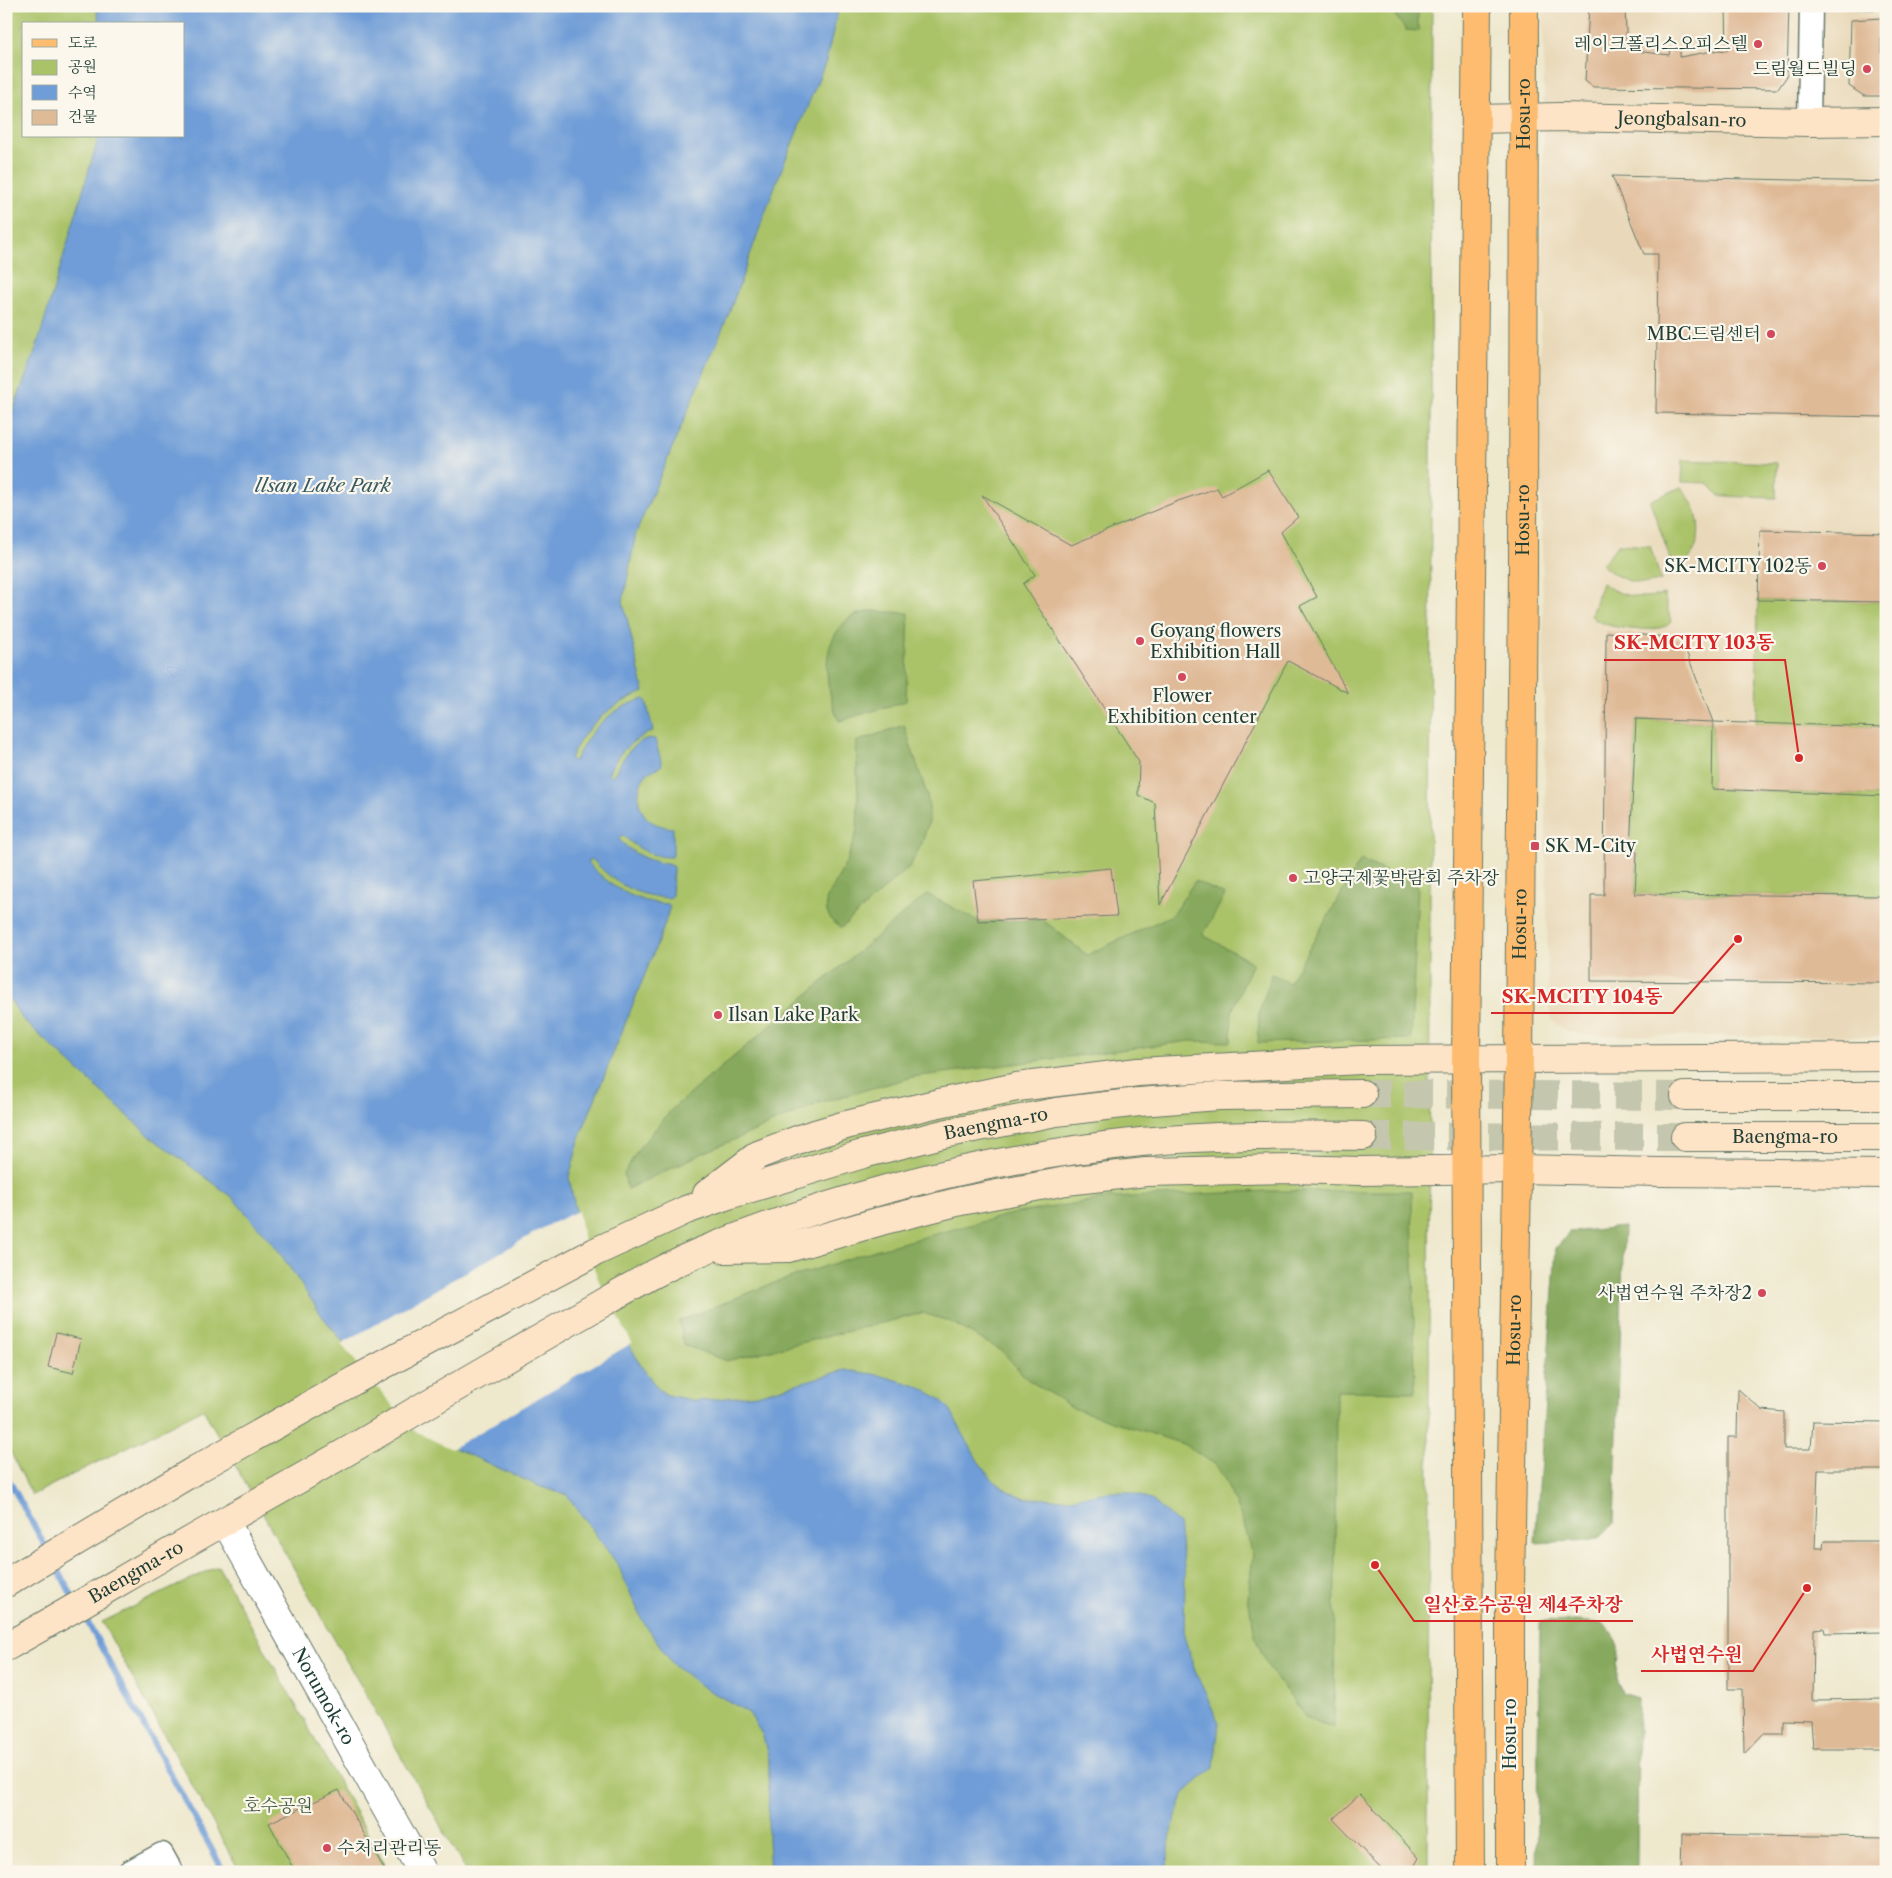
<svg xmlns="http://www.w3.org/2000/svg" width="1892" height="1878" font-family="'Libre Caslon Text','Noto Serif KR',serif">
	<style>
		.built { fill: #e9d9ba }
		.green { fill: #aac369; stroke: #64804e; fill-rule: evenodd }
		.forest { fill: #87a95d; stroke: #537348 }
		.water { fill: #6f9dd7; stroke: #476d86 }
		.pier { fill: #eee8cd }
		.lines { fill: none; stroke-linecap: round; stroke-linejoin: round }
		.stream { stroke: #6f9dd7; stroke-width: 6 }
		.building { fill: #dfba97 }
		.secondary-tunnel { stroke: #c5c6ae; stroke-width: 28; stroke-dasharray: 28 14; stroke-linecap: butt }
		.minor-casing { stroke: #67796a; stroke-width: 25 }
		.tertiary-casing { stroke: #67796a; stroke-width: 30 }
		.secondary-casing { stroke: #67796a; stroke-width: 30 }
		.primary-casing { stroke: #67796a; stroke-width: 30 }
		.minor { stroke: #fff; stroke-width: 22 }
		.tertiary { stroke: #fff; stroke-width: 28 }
		.secondary { stroke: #fee4c6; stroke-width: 28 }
		.primary { stroke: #fdbc70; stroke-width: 28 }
		.poi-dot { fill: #d1495b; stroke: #fbf7ec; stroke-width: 2 }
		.labels { text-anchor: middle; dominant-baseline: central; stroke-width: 4.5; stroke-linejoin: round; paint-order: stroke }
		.poi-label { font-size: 18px; fill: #1f3d34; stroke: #fbf7ec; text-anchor: end }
		.street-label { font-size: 18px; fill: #1f3d34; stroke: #fbf7ec }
		.park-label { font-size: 18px; fill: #425e41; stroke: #fbf7ec }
		.water-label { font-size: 19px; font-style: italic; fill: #375a65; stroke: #fbf7ec }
		.leader { fill: none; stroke: #d62828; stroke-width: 2 }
		.callout-dot { fill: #d62828; stroke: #fbf7ec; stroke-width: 2 }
		.callout-label { font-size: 19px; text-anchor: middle; font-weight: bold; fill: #d62828; stroke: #fbf7ec; stroke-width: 4.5; stroke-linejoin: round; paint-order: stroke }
	</style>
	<rect width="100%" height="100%" fill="#fbf7ec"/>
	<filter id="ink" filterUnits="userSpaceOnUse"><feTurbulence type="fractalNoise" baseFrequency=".02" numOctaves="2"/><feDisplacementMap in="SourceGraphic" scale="10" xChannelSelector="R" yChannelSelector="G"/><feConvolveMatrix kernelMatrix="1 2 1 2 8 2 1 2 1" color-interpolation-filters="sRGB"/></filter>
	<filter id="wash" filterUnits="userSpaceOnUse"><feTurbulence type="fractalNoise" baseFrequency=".0096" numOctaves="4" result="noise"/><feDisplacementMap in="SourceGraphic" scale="20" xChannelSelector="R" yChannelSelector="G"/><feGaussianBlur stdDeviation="1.12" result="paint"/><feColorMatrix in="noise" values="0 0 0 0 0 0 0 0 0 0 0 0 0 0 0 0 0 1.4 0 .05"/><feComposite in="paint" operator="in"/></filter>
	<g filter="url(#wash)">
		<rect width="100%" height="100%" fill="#eee8cd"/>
		<path class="built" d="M1543 6H1886V1037L1585 1035 1567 1031 1557 1025 1551 1017 1548 1001 1542 530 1539 439 1544 118Z"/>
		<g class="green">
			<path d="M6 6H1432L1428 1872H467L203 1409 32 1495 6 1443ZM24 24H184V136H24Z"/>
			<path d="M1683 460 1777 463 1776 498 1719 496 1708 483 1682 482Z"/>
			<path d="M1681 487C1705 515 1706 550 1675 573L1650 501Z"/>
			<path d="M1618 544 1650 546 1661 580C1638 588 1620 580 1602 565Z"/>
			<path d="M1602 583C1620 597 1643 600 1664 594L1671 622C1662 635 1599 630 1591 615Z"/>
			<path d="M1758 600 1886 602V727L1756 724Z"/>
			<path d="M1636 719 1713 722 1712 789 1886 796 1885 896 1635 894 1637 852 1630 850Z"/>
			<path d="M218 1566 389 1872H240L102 1622Z"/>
		</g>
		<g class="forest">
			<path d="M1388 6H1418V31L1406 30Z"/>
			<path d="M870 611 909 613 906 701 839 721C825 688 817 642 851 617 856 614 864 613 870 611Z"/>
			<path d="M904 725 927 795 929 808V821L922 843 910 866 841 928 831 920 827 912 826 900 847 861 857 830 858 800 856 742Z"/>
			<path d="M1361 860 1418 886 1411 1039 1258 1043 1259 1013 1272 974 1289 983Z"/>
			<path d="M1195 881 1225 895 1203 935 1253 963 1232 1011 1231 1042 1190 1041 913 1077 822 1102 701 1154 627 1189 624 1174 639 1148 674 1107 927 894 978 921 1042 919 1087 955 1172 915Z"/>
			<path d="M1268 1191H1412L1415 1392 1336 1391 1334 1728 1305 1717 1268 1666 1256 1640 1248 1598 1253 1555 1243 1521 1225 1480 1216 1465 1183 1444 1075 1409 1027 1379 1002 1351 949 1321 923 1313 726 1361 684 1345 679 1321 771 1284 875 1250 1011 1214 1109 1198Z"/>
			<path d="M1624 1227 1614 1524 1602 1536 1592 1540 1535 1543 1556 1248 1570 1232Z"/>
			<path d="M1576 1621 1603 1623 1613 1633 1618 1646 1617 1678 1622 1693 1638 1698 1637 1872H1536L1540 1622Z"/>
		</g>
		<path class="water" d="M96 6H839L826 61 776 183 728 316 636 533 623 601 644 692C609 705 585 726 570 759L575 761C589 730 611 708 644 699L646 700 653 731C631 740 618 752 608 774L613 776C620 762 637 734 655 739L662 765C657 769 650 770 646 775 636 787 636 808 648 819 654 825 665 827 673 828V855L672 857C654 858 635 848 623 835L618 838C628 850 641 858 657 862 662 864 668 863 673 867L672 896 670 898C635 896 615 884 592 859L587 862C609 886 635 903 668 904L670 906 663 929 581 1134 569 1177 582 1243 596 1282 641 1366 658 1389 667 1395 696 1401 757 1395 845 1370 879 1375 917 1386 939 1398 949 1408 978 1461 993 1480 1008 1491 1026 1498 1068 1499 1108 1492H1130L1153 1501 1179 1524 1185 1575 1184 1636 1195 1671 1219 1723 1214 1767 1184 1793 1171 1832 1166 1872H770L768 1840 769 1760 763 1736 749 1713 698 1684 672 1663 642 1620 618 1565 567 1495 541 1487 454 1448 414 1428 322 1316 278 1250 231 1196 151 1137 23 1020 6 993V429L36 349 99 136H184V24H100Z"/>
		<path class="pier" d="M578 1211 584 1242 599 1281 632 1343 451 1449 413 1430 341 1344 550 1224Z"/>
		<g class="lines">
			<g class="stream">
				<path d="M6 1475 48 1551"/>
				<path d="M54 1562 75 1601"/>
				<path d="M82 1612 224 1872"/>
			</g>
		</g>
		<g id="blocks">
			<g class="building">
				<path d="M1589 6H1636V9L1625 11 1627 50 1669 55 1670 50 1680 49V57L1718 50 1727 51 1726 6H1789L1787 76 1778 89 1593 87 1585 81Z"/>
				<path d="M1843 6H1886V10L1843 9Z"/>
				<path d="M1881 18V53H1886V96H1864L1849 86 1851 20Z"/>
				<path d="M1612 176 1886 182V417L1656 413 1658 254H1644Z"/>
				<path d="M1268 470 1298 517 1281 532 1317 597 1300 606 1348 693 1288 661 1160 905 1155 803 1138 795 1139 762 1023 584 1035 575 982 495 1071 545 1178 501 1217 488 1222 496Z"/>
				<path d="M1760 530 1886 533V602L1758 600Z"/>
				<path d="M1606 632 1681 638 1713 722 1636 719 1630 850 1637 852 1635 894 1885 896 1883 983 1591 981V895H1604Z"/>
				<path d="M1713 722 1886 727V796L1712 789Z"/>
				<path d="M1111 868 1117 916 978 921 973 881Z"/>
				<path d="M56 1333 81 1339 73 1373 48 1367Z"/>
				<path d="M1738 1389 1762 1410 1784 1412V1449H1811L1813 1421 1886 1422V1470H1818L1815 1548H1823L1824 1541H1886V1632L1825 1633 1824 1628 1814 1629 1813 1700 1886 1699V1749H1813L1811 1721 1783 1720V1734H1763L1744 1754 1743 1689H1728V1437H1737Z"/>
				<path d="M339 1790 386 1872H295L269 1823Z"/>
				<path d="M1360 1794 1419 1858 1411 1872H1384L1333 1819Z"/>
				<path d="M1682 1834 1886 1837V1872H1681Z"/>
			</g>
		</g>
	</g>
	<g filter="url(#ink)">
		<use href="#blocks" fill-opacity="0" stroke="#67796a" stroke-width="1"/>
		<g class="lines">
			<g class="secondary-tunnel">
				<path d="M1362 1094 1685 1096"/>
				<path d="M1363 1136 1685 1137"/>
			</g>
			<defs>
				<g id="minor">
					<path d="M1809 122 1811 6"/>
					<path d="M129 1872 162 1854 172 1872"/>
				</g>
				<g id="tertiary">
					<path id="s1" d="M225 1521 422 1872"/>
				</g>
				<g id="secondary">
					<path id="s2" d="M1477 119 1560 117 1809 122 1886 121"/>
					<path d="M1685 1096H1886"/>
					<path id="s3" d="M1685 1137H1886"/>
					<path d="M707 1194 758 1155 805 1137 846 1125 939 1103 1017 1087 1138 1072 1360 1060 1886 1057"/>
					<path d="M725 1249 788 1248 881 1221 961 1201 1066 1181 1146 1172 1294 1169 1360 1171 1516 1169 1659 1172 1886 1174"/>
					<path id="s4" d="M6 1583 197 1469 355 1380 595 1252 686 1210 728 1195 863 1154 943 1134 1056 1112 1139 1102 1219 1096 1362 1094"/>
					<path id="s5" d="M6 1647C79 1606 152 1562 225 1521 281 1489 337 1458 392 1425 456 1387 520 1350 585 1313 625 1290 666 1265 710 1248 848 1193 993 1157 1141 1142 1215 1135 1289 1135 1363 1136"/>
				</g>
				<g id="primary">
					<path d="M1470 1872 1466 1059 1477 6"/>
					<path id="s6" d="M1510 1872V1587L1519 1058 1523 569 1524 6"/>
				</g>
			</defs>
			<use href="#minor" class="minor-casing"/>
			<use href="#tertiary" class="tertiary-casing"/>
			<use href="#secondary" class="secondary-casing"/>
			<use href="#primary" class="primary-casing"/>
			<use href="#minor" class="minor"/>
			<use href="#tertiary" class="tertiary"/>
			<use href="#secondary" class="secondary"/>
			<use href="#primary" class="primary"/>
		</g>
	</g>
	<g class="poi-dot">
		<circle cx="1758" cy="44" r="5"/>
		<circle cx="1867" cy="69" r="5"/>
		<circle cx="1771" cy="334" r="5"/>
		<circle cx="1822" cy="566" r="5"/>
		<circle cx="1140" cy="641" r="5"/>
		<circle cx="1182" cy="677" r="5"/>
		<rect x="1530" y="841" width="10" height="10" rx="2.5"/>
		<circle cx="1293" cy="878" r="5"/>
		<circle cx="718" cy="1015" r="5"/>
		<circle cx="1762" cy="1293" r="5"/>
		<circle cx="327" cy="1848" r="5"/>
	</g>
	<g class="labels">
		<g class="poi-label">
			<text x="1748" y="44">레이크폴리스오피스텔</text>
			<text x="1857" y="69">드림월드빌딩</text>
			<text x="1761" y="334">MBC드림센터</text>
			<text x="1812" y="566">SK-MCITY 102동</text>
			<text x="1150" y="631" text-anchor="start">Goyang flowers<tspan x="1150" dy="21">Exhibition Hall</tspan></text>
			<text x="1182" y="696" text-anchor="middle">Flower<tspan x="1182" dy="21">Exhibition center</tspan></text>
			<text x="1545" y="846" text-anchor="start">SK M-City</text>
			<text x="1303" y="878" text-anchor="start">고양국제꽃박람회 주차장</text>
			<text x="728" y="1015" text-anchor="start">Ilsan Lake Park</text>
			<text x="1752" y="1293">사법연수원 주차장2</text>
			<text x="337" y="1848" text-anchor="start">수처리관리동</text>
		</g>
		<g class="street-label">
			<text stroke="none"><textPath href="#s6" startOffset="1758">Hosu-ro</textPath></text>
			<text stroke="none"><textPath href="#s2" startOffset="205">Jeongbalsan-ro</textPath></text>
			<text stroke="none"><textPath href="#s6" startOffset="1352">Hosu-ro</textPath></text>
			<text stroke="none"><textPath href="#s6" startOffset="948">Hosu-ro</textPath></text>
			<text stroke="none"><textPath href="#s4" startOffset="1098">Baengma-ro</textPath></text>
			<text stroke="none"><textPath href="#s3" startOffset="100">Baengma-ro</textPath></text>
			<text stroke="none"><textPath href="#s6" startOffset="542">Hosu-ro</textPath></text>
			<text stroke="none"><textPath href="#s5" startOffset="150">Baengma-ro</textPath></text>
			<text stroke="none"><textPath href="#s1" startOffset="201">Norumok-ro</textPath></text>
			<text transform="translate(1510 1734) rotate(-90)">Hosu-ro</text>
		</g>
		<g class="park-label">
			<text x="278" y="1806">호수공원</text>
		</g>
		<g class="water-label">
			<text x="323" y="485">llsan Lake Park</text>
		</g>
	</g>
	<path class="leader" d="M1799 758L1785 660H1604M1738 939L1673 1013H1491M1375 1565L1414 1621H1633M1807 1588L1753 1671H1641"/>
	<g class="callout-dot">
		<circle cx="1799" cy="758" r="5"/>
		<circle cx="1738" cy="939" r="5"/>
		<circle cx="1375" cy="1565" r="5"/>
		<circle cx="1807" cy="1588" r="5"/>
	</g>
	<g class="callout-label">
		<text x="1694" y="649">SK-MCITY 103동</text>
		<text x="1582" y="1003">SK-MCITY 104동</text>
		<text x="1523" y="1611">일산호수공원 제4주차장</text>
		<text x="1697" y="1661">사법연수원</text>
	</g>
	<rect width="1892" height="1878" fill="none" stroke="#fbf7ec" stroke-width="25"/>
	<rect x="22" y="22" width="162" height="115" fill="#fbf7ec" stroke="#a3ada2"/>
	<rect x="32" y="39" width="25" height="8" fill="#fdbc70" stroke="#a3ada2"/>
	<text x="68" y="48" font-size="15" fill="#1f3d34">도로</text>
	<rect x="32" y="60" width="25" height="15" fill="#aac369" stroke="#a3ada2"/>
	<text x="68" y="72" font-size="15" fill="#1f3d34">공원</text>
	<rect x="32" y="85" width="25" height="15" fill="#6f9dd7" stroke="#a3ada2"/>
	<text x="68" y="98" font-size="15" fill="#1f3d34">수역</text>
	<rect x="32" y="110" width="25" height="15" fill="#dfba97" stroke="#a3ada2"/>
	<text x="68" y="122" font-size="15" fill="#1f3d34">건물</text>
</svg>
